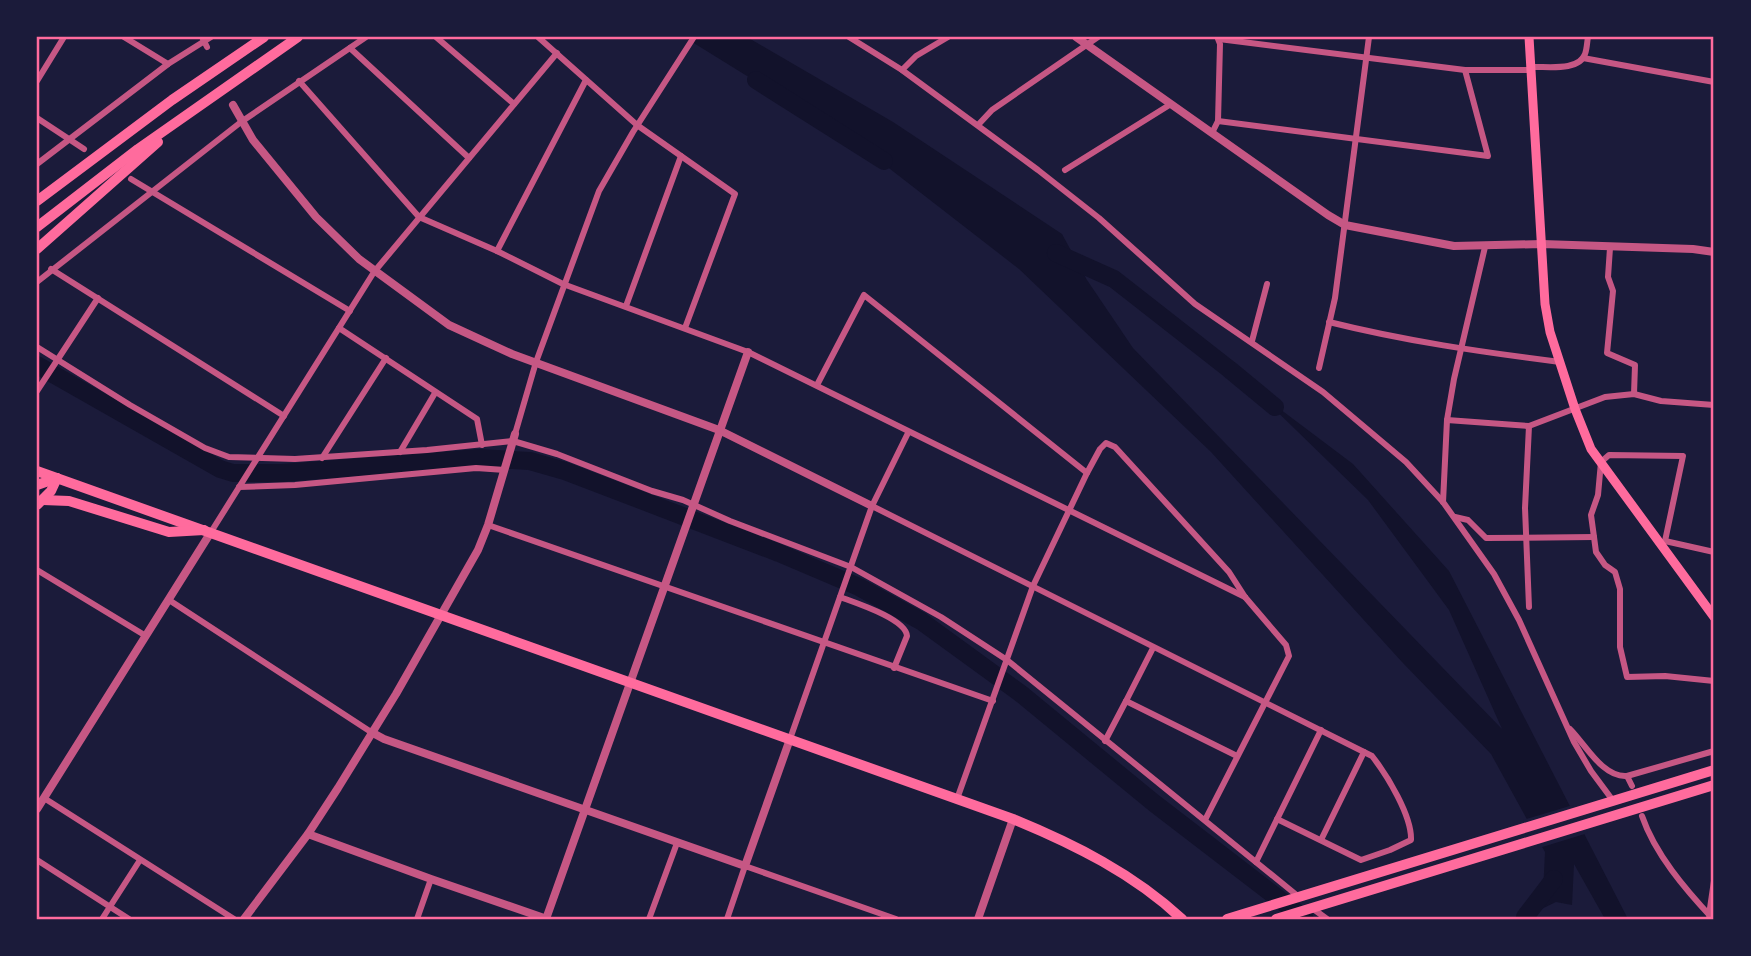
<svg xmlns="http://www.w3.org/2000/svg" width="1751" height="956" font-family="'Roboto Condensed',sans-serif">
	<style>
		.water { fill: #12122b }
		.pier { fill: #1b1b3a }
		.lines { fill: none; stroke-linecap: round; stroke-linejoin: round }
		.river { stroke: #12122b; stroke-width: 18 }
		.minor { stroke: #c65784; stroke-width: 6 }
		.tertiary { stroke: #c65784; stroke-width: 8 }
		.secondary { stroke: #ff6b9d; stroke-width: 9 }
		.primary { stroke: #ff6b9d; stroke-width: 10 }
		.trunk { stroke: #ff6b9d; stroke-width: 10 }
		.motorway { stroke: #ff6b9d; stroke-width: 10 }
		.neatline { fill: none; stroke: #ff6b9d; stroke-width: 2.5 }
	</style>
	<rect width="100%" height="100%" fill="#1b1b3a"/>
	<path class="water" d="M684 37H747L893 122 1062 234 1087 280 1133 348 1502 729 1449 610 1368 500 1256 391 1353 464 1449 571 1628 919H1605L1574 864 1572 905 1556 902 1525 917 1543 893 1545 852 1491 754 1402 662 1211 452 1019 269 863 148Z"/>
	<path class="pier" d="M1573 805 1588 833 1539 848 1523 820Z"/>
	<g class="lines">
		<g class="river">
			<path d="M756 80 884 161"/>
			<path d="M1056 253 1114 279 1229 369 1275 407"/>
			<path d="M37 365 220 469 233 473H282L479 458 530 461 565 471 779 553 859 587 921 621 1020 693 1154 803 1305 919"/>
			<path d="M1527 919 1525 917 1554 879"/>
		</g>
		<g class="minor">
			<path d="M124 37 168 64"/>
			<path d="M202 37 207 47"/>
			<path d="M436 37 514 104"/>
			<path d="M538 37 637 125 735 194 685 328"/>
			<path d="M849 37 902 70 1038 170 1099 218 1195 304 1323 392 1406 462 1443 502 1494 574 1519 620 1574 742 1591 771 1614 802"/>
			<path d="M1219 39 1465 70H1531"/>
			<path d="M350 48 469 158"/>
			<path d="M1583 58 1714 82"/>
			<path d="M1531 67C1545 66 1579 72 1585 54 1587 49 1587 42 1588 37"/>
			<path d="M902 70 916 56 948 37"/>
			<path d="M37 81 64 37"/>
			<path d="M299 81 419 217 497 251 563 284 748 352 1245 597"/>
			<path d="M37 118 84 149"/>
			<path d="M1218 121 1488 156 1465 70"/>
			<path d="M978 125 992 110 1098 37"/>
			<path d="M1212 133 1218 121 1220 44 1218 39"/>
			<path d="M37 164 168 64 211 37"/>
			<path d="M1065 170 1171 104"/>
			<path d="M131 179 350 311"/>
			<path d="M1610 248 1608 277 1613 291 1607 353 1635 365 1634 394"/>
			<path d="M497 251 586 80"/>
			<path d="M51 269 284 416"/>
			<path d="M37 282 241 122 366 37"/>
			<path d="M626 306 681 156"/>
			<path d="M1329 322C1405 341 1481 352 1560 362"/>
			<path d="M339 328 477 419 482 445"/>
			<path d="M1252 341 1267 284"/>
			<path d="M37 347 130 405 205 448 229 457 295 459 427 450 513 441 557 454 652 491 683 500 730 521 851 567 941 617 1007 660 1299 897"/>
			<path d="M1319 368 1335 298 1369 37"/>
			<path d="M817 385 864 295 1087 473"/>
			<path d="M37 391 98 298"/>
			<path d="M1447 420 1529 426 1605 397 1634 394 1661 401 1714 405"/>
			<path d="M515 434 536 362 599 191 633 132 694 37"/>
			<path d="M400 452 435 393"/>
			<path d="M322 458 386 358"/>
			<path d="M239 487 295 485 476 468 505 470"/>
			<path d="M1443 502 1447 420 1454 379 1485 247"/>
			<path d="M872 506 1372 756C1387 775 1412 816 1411 840L1390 850 1361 860 1277 819"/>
			<path d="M1455 517 1468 520 1486 538 1594 537"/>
			<path d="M488 525 993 701"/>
			<path d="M211 532 374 272 557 53"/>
			<path d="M1665 541 1683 456 1609 455 1601 462 1598 495 1591 515 1594 537 1596 552 1605 565 1615 572 1620 589V647L1627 677 1665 676 1714 681"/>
			<path d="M1662 543 1665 541 1714 552"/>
			<path d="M37 570 146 636"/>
			<path d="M840 597C856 603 906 619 907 636L894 668"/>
			<path d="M169 600 371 732"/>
			<path d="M1529 607 1525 508 1529 426"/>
			<path d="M1153 648 1126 701 1237 756"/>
			<path d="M1570 729C1586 745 1603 778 1627 776L1632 786"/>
			<path d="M790 739 872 506 908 433"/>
			<path d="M1105 741 1126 701"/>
			<path d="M1627 776 1714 751"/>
			<path d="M44 798 234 919"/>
			<path d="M957 799 1033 586 1087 473 1100 449 1106 443 1115 447 1229 572 1245 597 1286 645 1289 656 1205 820"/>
			<path d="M1642 816C1655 854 1685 889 1713 919"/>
			<path d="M1321 840 1364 752"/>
			<path d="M37 860 129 919"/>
			<path d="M1256 862 1321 730"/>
			<path d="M1312 908 1327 919"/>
			<path d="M1709 915 1714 881"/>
			<path d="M102 919 140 860"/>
			<path d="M417 919 431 879"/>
			<path d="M649 919 677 843"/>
			<path d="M727 919 745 866 896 919"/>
		</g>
		<g class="tertiary">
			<path d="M1076 37 1328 215 1345 225 1454 246 1542 244 1693 249 1714 252"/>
			<path d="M233 105 253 140 316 217 359 259 449 325 512 354 719 430 872 506"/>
			<path d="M371 732 384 739 745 866 790 739"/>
			<path d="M37 809 211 532"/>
			<path d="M308 834 431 879 547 919"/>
			<path d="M244 919 308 834 338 788 396 694 478 550 488 525 515 434"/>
			<path d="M546 919 748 352"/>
			<path d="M978 919 1013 819"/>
		</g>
		<path class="secondary" d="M1529 37 1545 304 1550 332 1575 409 1591 449 1714 617"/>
		<path class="primary" d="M37 471 1013 819C1074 844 1134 874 1182 919"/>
		<g class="trunk">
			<path d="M1227 919 1714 770"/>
			<path d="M1276 919 1714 785"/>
		</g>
		<g class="motorway">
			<path d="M37 201 172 100 264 37"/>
			<path d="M37 227 138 149 298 37"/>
			<path d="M37 249 158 142"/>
			<path d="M37 485 57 478"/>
			<path d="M43 500 69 501 169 532 204 530"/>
			<path d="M37 505 51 491 57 478"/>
		</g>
	</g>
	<rect width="1751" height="956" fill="none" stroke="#1b1b3a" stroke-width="77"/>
	<rect x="38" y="38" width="1674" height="880" class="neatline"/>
</svg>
